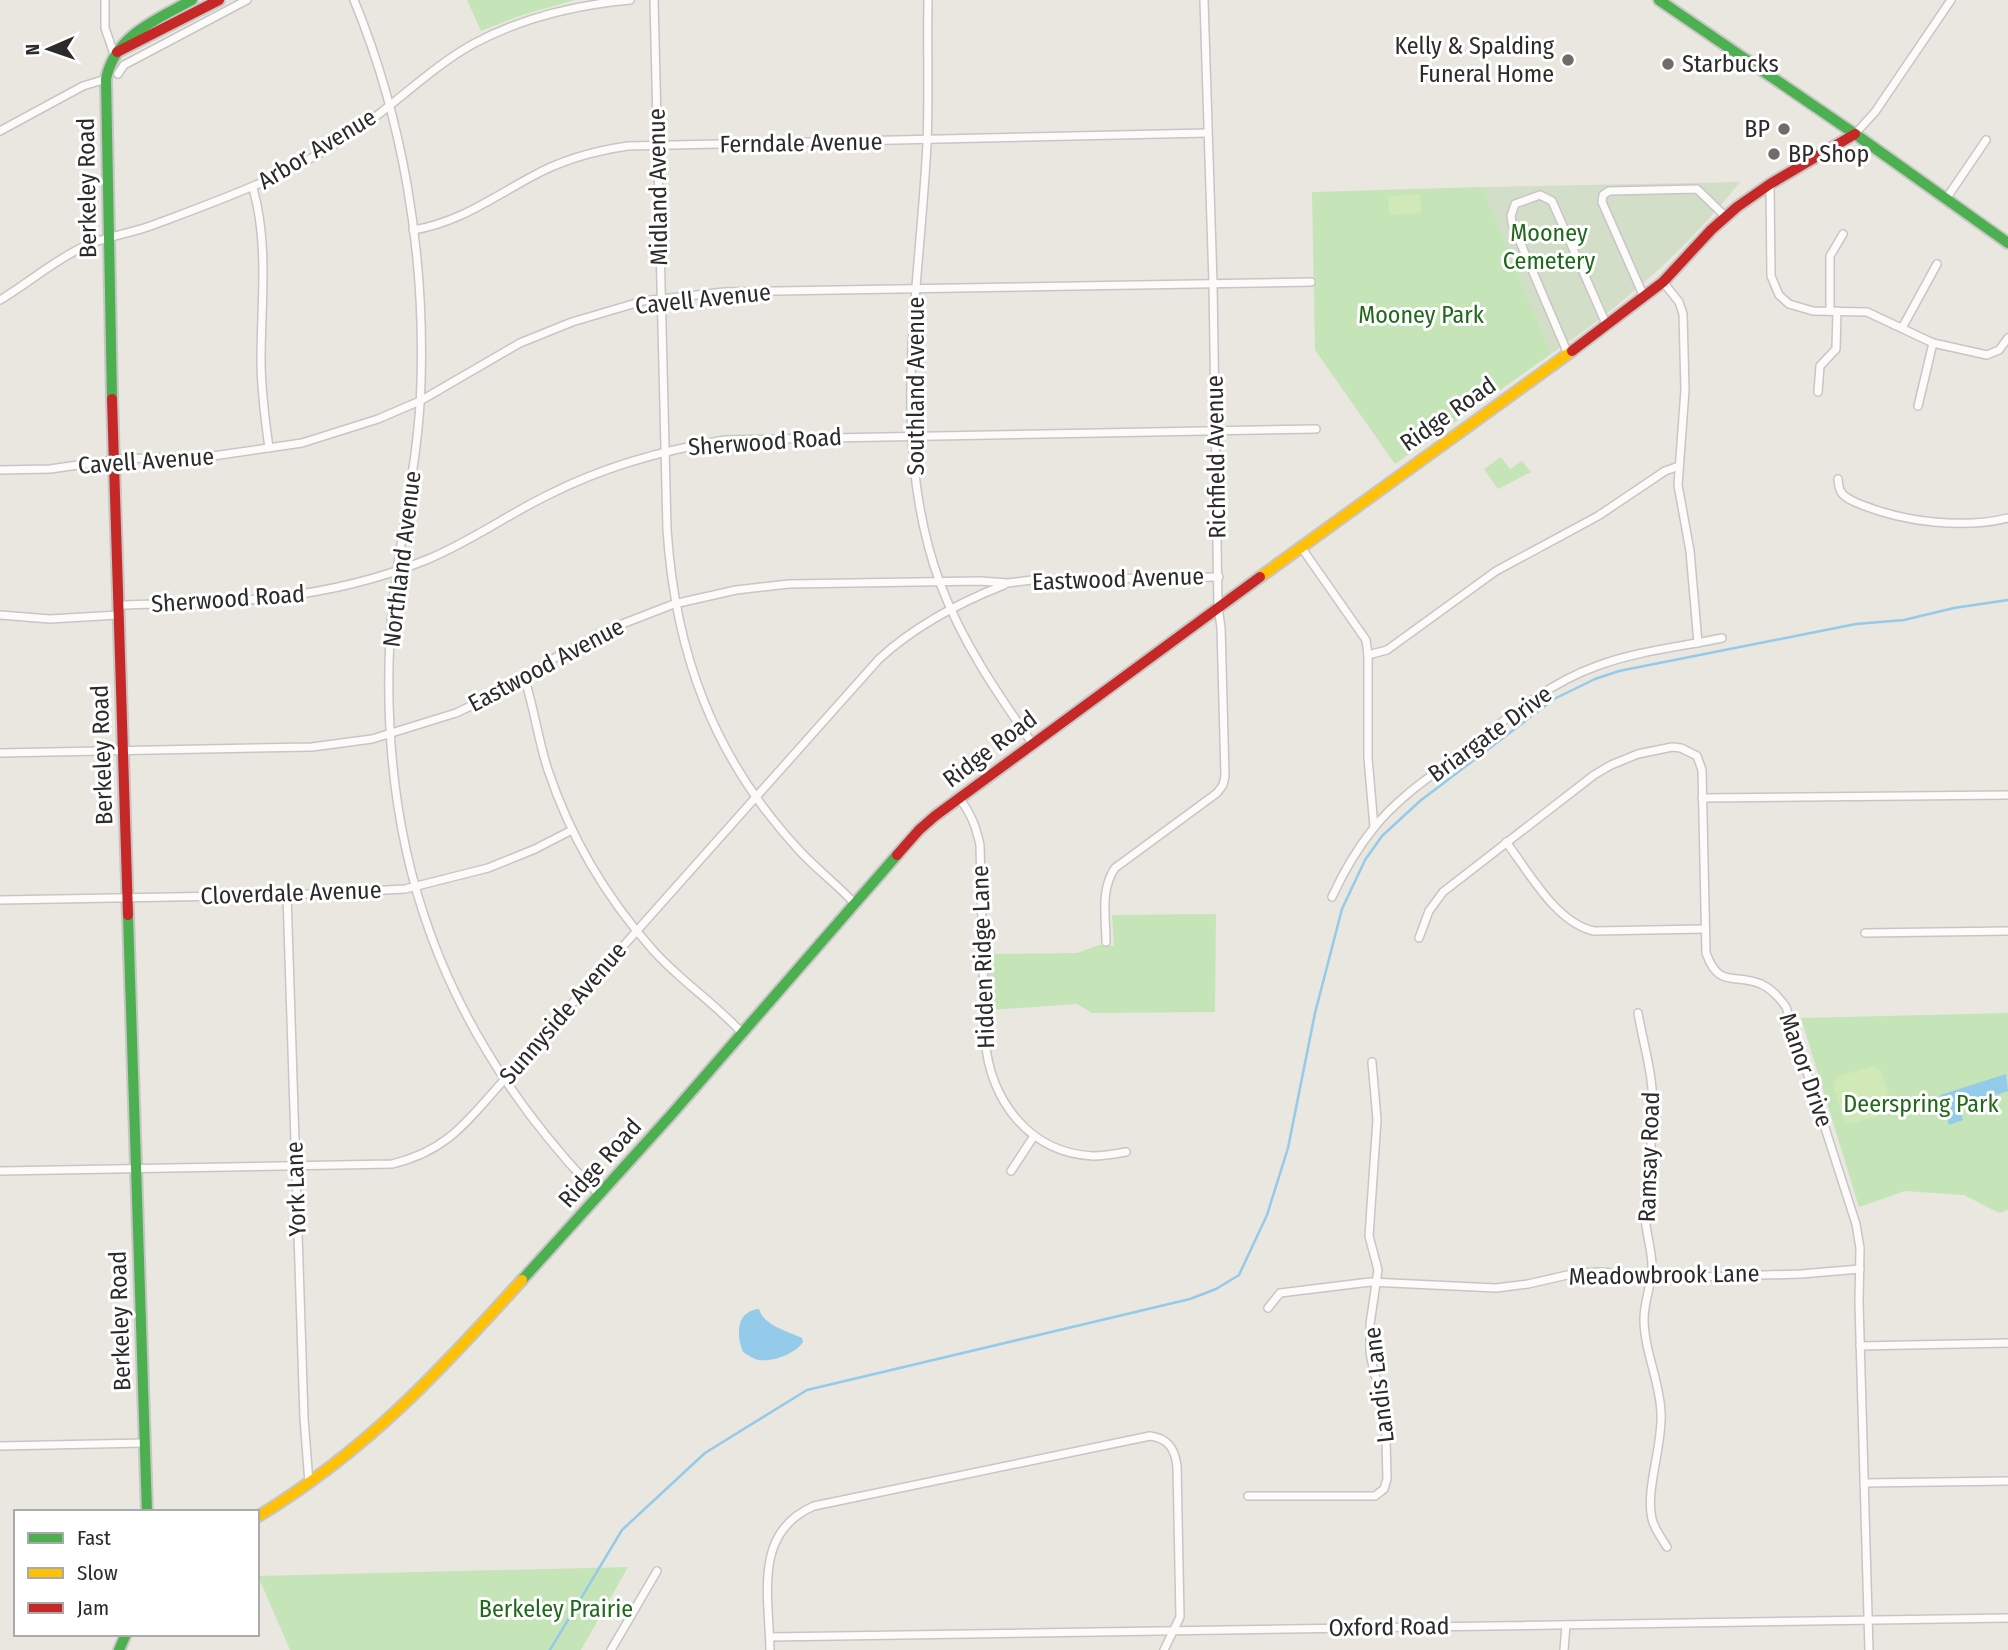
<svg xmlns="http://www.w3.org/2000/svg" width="2008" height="1650" font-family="'Fira Sans Condensed',sans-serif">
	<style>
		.green { fill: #c5e5b8 }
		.cemetery { fill: #d2dec7 }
		.pitch { fill: #d0e9b6 }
		.water { fill: #94caea }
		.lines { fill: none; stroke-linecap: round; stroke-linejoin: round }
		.stream { stroke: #94caea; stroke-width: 2.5 }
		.street-casing { stroke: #c7c6c5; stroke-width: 10 }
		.fast-casing { stroke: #c7c6c5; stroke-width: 14 }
		.slow-casing { stroke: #c7c6c5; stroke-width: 14 }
		.jam-casing { stroke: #c7c6c5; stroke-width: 14 }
		.street { stroke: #fcfbfa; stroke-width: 7 }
		.fast { stroke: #4caf50; stroke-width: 10 }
		.slow { stroke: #ffc107; stroke-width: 10 }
		.jam { stroke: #c62828; stroke-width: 10 }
		.poi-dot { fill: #6e6d6a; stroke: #fff; stroke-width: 2.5 }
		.labels { text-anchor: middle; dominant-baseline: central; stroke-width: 6; stroke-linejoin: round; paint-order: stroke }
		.poi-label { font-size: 24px; fill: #2b2b2b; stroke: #fff; text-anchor: end }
		.street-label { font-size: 24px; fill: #2b2b2b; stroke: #fff }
		.park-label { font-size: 24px; fill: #20691a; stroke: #fff }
	</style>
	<rect width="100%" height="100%" fill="#e9e7e0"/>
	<g class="green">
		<path d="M467 0H575L522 15 481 31Z"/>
		<path d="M1483 187 1551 354 1395 464 1315 350 1312 192Z"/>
		<path d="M1501 457 1510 469 1522 461 1531 472 1498 489 1484 469Z"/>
		<path d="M1216 914 1215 1012 1092 1013 1077 1004 989 1010 986 954 1077 953 1099 945 1114 946 1112 915Z"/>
		<path d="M2008 1013V1210L1999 1213 1964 1195 1905 1191 1859 1207 1801 1018Z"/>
		<path d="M628 1567 581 1650H290L258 1576Z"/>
	</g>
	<path class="cemetery" d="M1740 182C1687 249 1622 306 1551 354L1483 187Z"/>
	<g class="pitch">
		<path d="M1420 194 1421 213 1389 215 1388 196Z"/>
		<path d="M1873 1066 1880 1069 1892 1105 1889 1112 1851 1124 1844 1120 1833 1085 1837 1077Z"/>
	</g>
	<g class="water">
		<path d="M2006 1074 2008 1091 1959 1107 1963 1120 1949 1125 1940 1095Z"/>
		<path d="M759 1309C764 1326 787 1331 802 1338L803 1342C795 1354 773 1362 759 1360 753 1359 748 1355 743 1352 736 1335 736 1311 759 1309Z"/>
	</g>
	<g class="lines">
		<path class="stream" d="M550 1650 622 1530 705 1453 807 1390 1190 1299 1216 1289 1239 1275 1267 1215 1288 1148 1315 1013 1342 909 1365 860 1382 836 1420 801 1554 699 1595 679 1619 671 1856 624 1904 620 1954 608 2008 600"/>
		<defs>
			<g id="street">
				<path d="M105 0V28L114 54"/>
				<path d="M354 0C403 119 425 252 421 382 419 468 395 551 390 637 379 854 442 1029 591 1187L600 1194"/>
				<path d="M654 0 667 529C675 652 713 757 798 849 816 869 838 885 856 905"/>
				<path d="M928 0C927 47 929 95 927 143 920 288 888 443 940 583 962 642 997 693 1032 743"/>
				<path d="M118 74 124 65 247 0"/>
				<path d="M0 131 83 86 106 79"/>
				<path d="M1855 134 1875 112 1951 0"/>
				<path d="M1770 184 1771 276 1779 295 1789 304 1813 311 1867 312 1933 343 1987 355 1999 350 2008 338"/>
				<path d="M253 188C269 245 261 303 261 361 261 391 265 419 269 448"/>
				<path d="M1946 199 1986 140"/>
				<path d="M413 230C458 223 492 198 531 177 561 160 593 151 628 146L1207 133"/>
				<path d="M1663 282 1679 302 1683 314 1685 390 1678 485 1690 551 1698 643"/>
				<path d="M1644 297 1602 202 1603 195 1609 191 1697 189 1725 216"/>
				<path d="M0 300C29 283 54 260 85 246 108 236 133 233 156 224 201 207 246 191 289 170 320 154 352 135 379 114 410 90 439 63 473 44 523 17 575 5 630 0"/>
				<path d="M1830 311V256L1843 234"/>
				<path d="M1902 328 1937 264"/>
				<path d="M1568 354 1512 223 1511 216 1515 204 1540 195 1552 201 1607 326"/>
				<path d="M1818 392 1820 366 1836 349 1837 311"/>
				<path d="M1918 406 1933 343"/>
				<path d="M0 470 50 469 120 459 213 456 302 443 378 419 420 401 520 343 572 322 643 301 724 292 1311 282"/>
				<path d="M1838 479C1838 480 1839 488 1840 490 1843 498 1855 502 1862 505 1905 522 1963 529 2008 518"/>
				<path d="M1301 547 1366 640 1368 655V758L1374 827"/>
				<path d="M118 605C227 603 323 602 426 560 470 542 507 515 548 495 605 466 663 450 725 440L1316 429"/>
				<path d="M0 615 50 619 118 615"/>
				<path d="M1368 655 1387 650 1496 571 1598 516 1665 471 1679 466"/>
				<path d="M524 677C534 707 538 740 548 770 570 836 606 897 652 949 679 980 715 1003 742 1033"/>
				<path d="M0 753 312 747 372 739 456 713 492 696 551 660 604 631 674 604 736 590 789 584 980 581 1008 583 1032 580 1219 577"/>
				<path d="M959 798C971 813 976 827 980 845L985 1039C990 1099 1028 1153 1093 1156 1104 1156 1115 1154 1126 1152"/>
				<path d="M1702 798 2008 795"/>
				<path d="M1506 842C1529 872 1556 923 1594 931L1705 929"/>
				<path d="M287 895 304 1418 309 1483"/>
				<path d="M1332 897C1343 873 1356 850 1373 829 1397 798 1431 776 1462 753 1504 721 1546 684 1597 666 1637 651 1680 647 1722 638"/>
				<path d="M0 900 287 895 405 889 488 868 535 849 572 830"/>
				<path d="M1865 933 2008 931"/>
				<path d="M1419 938 1429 911 1443 892 1594 775 1611 765 1638 754 1672 747 1681 748 1697 756 1702 770 1706 953C1719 989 1734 973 1761 984 1772 989 1779 997 1786 1007L1856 1224 1860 1248 1859 1303 1869 1650"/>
				<path d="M1106 942C1106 917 1100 890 1115 868L1217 793 1223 785 1225 776 1221 627 1218 608 1213 284 1204 0"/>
				<path d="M1638 1013C1644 1048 1654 1076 1653 1113 1653 1147 1645 1180 1645 1213 1645 1231 1652 1249 1652 1266 1652 1284 1644 1301 1644 1319 1644 1351 1660 1381 1661 1413 1663 1445 1645 1490 1652 1519 1654 1528 1662 1539 1667 1547"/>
				<path d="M0 1171 392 1164C448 1151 468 1120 504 1080L879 659C916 625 958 603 1004 585"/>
				<path d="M1011 1171 1034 1136"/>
				<path d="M1268 1308 1280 1293 1370 1282 1496 1288 1528 1284 1576 1273 1602 1272 1665 1278 1801 1274 1860 1269"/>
				<path d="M1860 1346 2008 1343"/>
				<path d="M0 1446 144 1443"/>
				<path d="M1864 1483 2008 1481"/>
				<path d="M1248 1496H1375L1384 1489 1387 1479 1385 1399 1374 1373 1370 1352V1324L1378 1270 1369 1236 1377 1120 1372 1062"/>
				<path d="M770 1637 2008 1618"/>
				<path d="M611 1650 657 1571"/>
				<path d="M770 1650C769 1595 753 1532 814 1506L1150 1436C1168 1438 1175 1449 1177 1466L1180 1617 1164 1650"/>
				<path d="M1564 1650 1566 1625"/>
			</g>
			<g id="fast">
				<path d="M1659 0 1855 134 2008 243"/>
				<path d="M112 399 106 79C115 35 156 20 192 0"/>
				<path d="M128 915 147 1512"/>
				<path d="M522 1280 671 1115 897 855"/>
				<path d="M119 1650 126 1634"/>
			</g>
			<g id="slow">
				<path d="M1260 577 1572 351"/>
				<path d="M257 1517C366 1451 438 1373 522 1280"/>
			</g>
			<g id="jam">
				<path d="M117 52 219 0"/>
				<path d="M1572 351 1663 282 1711 230 1737 207 1770 184 1855 134"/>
				<path d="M112 399 128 915"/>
				<path d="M897 855 919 830 935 816 1260 577"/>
			</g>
		</defs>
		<use href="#street" class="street-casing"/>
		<use href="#fast" class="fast-casing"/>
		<use href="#slow" class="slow-casing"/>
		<use href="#jam" class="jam-casing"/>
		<use href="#street" class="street"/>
		<use href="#fast" class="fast"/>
		<use href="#slow" class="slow"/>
		<use href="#jam" class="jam"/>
	</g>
	<g class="poi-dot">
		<circle cx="1568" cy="60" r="7"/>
		<circle cx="1668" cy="64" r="7"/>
		<circle cx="1784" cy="129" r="7"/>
		<circle cx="1774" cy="154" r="7"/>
	</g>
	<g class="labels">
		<g class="poi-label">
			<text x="1554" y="46">Kelly &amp; Spalding<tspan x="1554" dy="28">Funeral Home</tspan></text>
			<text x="1682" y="64" text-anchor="start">Starbucks</text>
			<text x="1770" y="129">BP</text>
			<text x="1788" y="154" text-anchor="start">BP Shop</text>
		</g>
		<g class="street-label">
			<text transform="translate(801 143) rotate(-1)">Ferndale Avenue</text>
			<text transform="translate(317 149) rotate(-31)">Arbor Avenue</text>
			<text transform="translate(658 187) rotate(-91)">Midland Avenue</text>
			<text transform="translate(87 188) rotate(-91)">Berkeley Road</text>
			<text transform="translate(703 299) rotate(-6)">Cavell Avenue</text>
			<text transform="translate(916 386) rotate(-90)">Southland Avenue</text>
			<text transform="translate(1448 414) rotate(-35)">Ridge Road</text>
			<text transform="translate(765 442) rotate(-4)">Sherwood Road</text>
			<text transform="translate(1216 457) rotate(-91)">Richfield Avenue</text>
			<text transform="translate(146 461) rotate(-4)">Cavell Avenue</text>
			<text transform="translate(402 559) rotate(-83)">Northland Avenue</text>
			<text transform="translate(1118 579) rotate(-2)">Eastwood Avenue</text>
			<text transform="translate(228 599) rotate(-4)">Sherwood Road</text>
			<text transform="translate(546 665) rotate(-28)">Eastwood Avenue</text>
			<text transform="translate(1490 734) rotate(-36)">Briargate Drive</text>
			<text transform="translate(990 749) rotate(-37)">Ridge Road</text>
			<text transform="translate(102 755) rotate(-92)">Berkeley Road</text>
			<text transform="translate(291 893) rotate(-2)">Cloverdale Avenue</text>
			<text transform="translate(983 957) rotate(-92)">Hidden Ridge Lane</text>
			<text transform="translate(563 1013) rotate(-49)">Sunnyside Avenue</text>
			<text transform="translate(1806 1070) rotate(71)">Manor Drive</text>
			<text transform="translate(1649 1157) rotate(-88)">Ramsay Road</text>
			<text transform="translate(600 1163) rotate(-48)">Ridge Road</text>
			<text transform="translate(296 1189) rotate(-92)">York Lane</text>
			<text transform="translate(1664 1275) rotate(-1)">Meadowbrook Lane</text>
			<text transform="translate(120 1321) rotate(-92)">Berkeley Road</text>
			<text transform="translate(1379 1385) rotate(-97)">Landis Lane</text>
			<text transform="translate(1389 1627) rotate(-1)">Oxford Road</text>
		</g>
		<g class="park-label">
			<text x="1549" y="233">Mooney<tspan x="1549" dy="28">Cemetery</tspan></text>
			<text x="1421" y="315">Mooney Park</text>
			<text x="1921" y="1104">Deerspring Park</text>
			<text x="556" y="1609">Berkeley Prairie</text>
		</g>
	</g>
	<rect x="14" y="1510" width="245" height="126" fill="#ffffff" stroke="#aaaaaa" stroke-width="2"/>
	<rect x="28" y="1533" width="35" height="10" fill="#4caf50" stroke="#aaaaaa" stroke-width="2"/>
	<text x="77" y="1545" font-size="21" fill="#2b2b2b">Fast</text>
	<rect x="28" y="1568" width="35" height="10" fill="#ffc107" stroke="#aaaaaa" stroke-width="2"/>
	<text x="77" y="1580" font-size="21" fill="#2b2b2b">Slow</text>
	<rect x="28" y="1603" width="35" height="10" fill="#c62828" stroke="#aaaaaa" stroke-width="2"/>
	<text x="77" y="1615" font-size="21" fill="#2b2b2b">Jam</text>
	<g transform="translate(49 49) rotate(268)" stroke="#ffffff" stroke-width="5" paint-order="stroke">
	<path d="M0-5L12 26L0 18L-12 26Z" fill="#2b2b2b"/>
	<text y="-10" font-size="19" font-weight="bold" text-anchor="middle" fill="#2b2b2b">N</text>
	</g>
</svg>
